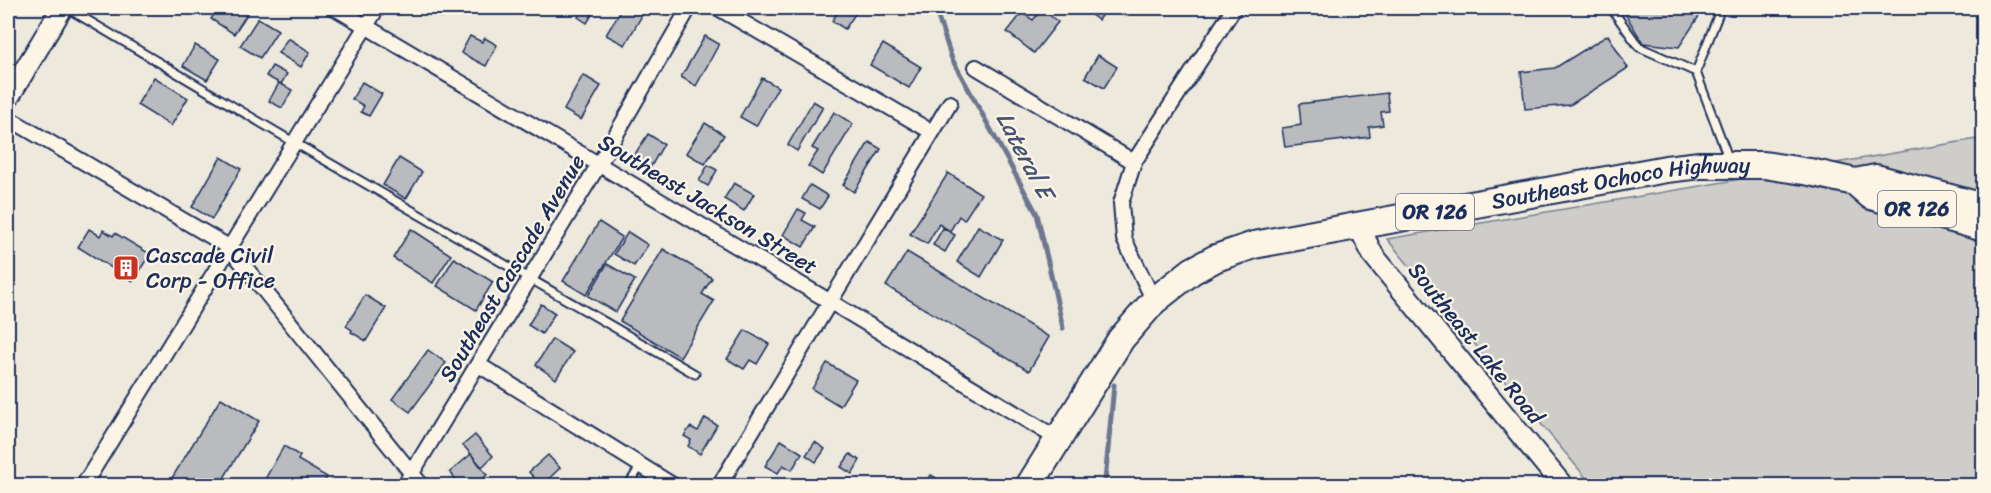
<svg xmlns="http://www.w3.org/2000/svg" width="1991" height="493" font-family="Sriracha,sans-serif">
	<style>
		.green { fill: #cfcdca; stroke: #757e94; stroke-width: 1.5 }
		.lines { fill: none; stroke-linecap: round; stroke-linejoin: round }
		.stream { stroke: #6c778f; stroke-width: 5 }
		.building { fill: #babbbe; stroke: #1b2f5e; stroke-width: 1.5 }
		.lane-casing { stroke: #1b2f5e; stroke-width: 11 }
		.street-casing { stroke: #1b2f5e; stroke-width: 18 }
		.secondary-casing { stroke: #1b2f5e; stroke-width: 24 }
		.highway-casing { stroke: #1b2f5e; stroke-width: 30 }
		.lane { stroke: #fcf5e5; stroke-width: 7 }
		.street { stroke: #fcf5e5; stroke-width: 14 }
		.secondary { stroke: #fcf5e5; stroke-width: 20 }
		.highway { stroke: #fcf5e5; stroke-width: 26 }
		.labels { text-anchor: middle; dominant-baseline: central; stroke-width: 4.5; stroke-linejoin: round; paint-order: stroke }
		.shield { fill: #fcf5e5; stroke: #5e6a86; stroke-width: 1.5 }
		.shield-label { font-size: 21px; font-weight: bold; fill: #1b2f5e }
		.street-label { font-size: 22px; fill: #1b2f5e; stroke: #fcf5e5 }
		.poi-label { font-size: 22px; fill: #1b2f5e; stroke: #fcf5e5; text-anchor: start }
		.water-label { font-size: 24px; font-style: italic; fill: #445376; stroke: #fcf5e5 }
	</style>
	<rect width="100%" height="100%" fill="#eee9dd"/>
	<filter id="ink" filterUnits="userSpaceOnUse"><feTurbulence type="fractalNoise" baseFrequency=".0167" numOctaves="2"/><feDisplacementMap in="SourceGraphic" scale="12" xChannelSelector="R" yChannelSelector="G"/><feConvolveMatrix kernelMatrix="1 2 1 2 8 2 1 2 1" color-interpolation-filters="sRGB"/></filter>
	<g filter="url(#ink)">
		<path class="green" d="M1983 138V485H1592L1387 239Z"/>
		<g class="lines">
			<g class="stream">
				<path d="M935 8 952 59 1037 214 1063 328"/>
				<path d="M1091 486 1105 481 1114 385"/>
			</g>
		</g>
		<g class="building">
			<path d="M218 8H251L234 34 211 19Z"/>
			<path d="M425 8H446L441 17Z"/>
			<path d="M583 8H596L587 23 578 17Z"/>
			<path d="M622 8H641L645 10 625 45 606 35Z"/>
			<path d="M840 8H859L845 29 832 21Z"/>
			<path d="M1088 8H1107L1098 20 1086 11Z"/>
			<path d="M1626 8H1697L1701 13 1679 47 1643 43 1624 12Z"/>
			<path d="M1042 9 1058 22 1034 53 1007 32 1022 13 1033 20Z"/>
			<path d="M258 18 278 30 260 58 240 46Z"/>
			<path d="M1608 35 1628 68 1570 105 1525 109 1521 72 1555 68Z"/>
			<path d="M470 36 482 42 485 38 497 45 486 66 461 53Z"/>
			<path d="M705 36 719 44 696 86 681 77Z"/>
			<path d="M288 38 310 52 301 67 278 53Z"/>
			<path d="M883 44 921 67 909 88 870 65Z"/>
			<path d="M195 45 220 59 207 80 183 66Z"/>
			<path d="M1098 55 1117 67 1104 88 1085 77Z"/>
			<path d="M272 66 287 74 281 84 266 76Z"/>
			<path d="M583 75 601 86 581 120 564 110Z"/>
			<path d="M154 77 188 98 171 126 137 105Z"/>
			<path d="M762 78 778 87 756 126 740 117Z"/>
			<path d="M362 82 382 94 369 116 361 112 364 106 352 99Z"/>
			<path d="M279 83 292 90 282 108 269 101Z"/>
			<path d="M1387 93 1389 111 1381 112 1383 125 1369 127 1370 137 1285 147 1282 128 1301 125 1299 104Z"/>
			<path d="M813 101 823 107 797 151 788 145Z"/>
			<path d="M834 112 853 124 822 175 808 166 818 151 812 148Z"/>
			<path d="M705 123 724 135 705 164 686 153Z"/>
			<path d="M648 134 664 144 650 168 633 157Z"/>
			<path d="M869 142 881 149 854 192 843 185Z"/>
			<path d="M221 157 241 169 212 219 192 207Z"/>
			<path d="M399 158 422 172 406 199 383 185Z"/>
			<path d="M708 165 717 170 708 186 699 181Z"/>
			<path d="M948 173 981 194 964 220 959 216 950 231 939 224 927 244 910 234Z"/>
			<path d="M734 183 754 194 744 211 724 199Z"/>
			<path d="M810 185 828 196 820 209 802 199Z"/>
			<path d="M798 209 806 213 802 220 815 227 803 247 783 235Z"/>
			<path d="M599 222 622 237 586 295 563 281Z"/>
			<path d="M978 226 1003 240 981 277 957 262Z"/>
			<path d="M943 228 955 235 945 252 933 245Z"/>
			<path d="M89 229 100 236 103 230 113 236 115 233 150 254 133 281 78 247Z"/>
			<path d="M411 229 451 255 433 283 393 258Z"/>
			<path d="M628 232 648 245 634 266 614 254Z"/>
			<path d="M663 249 712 278 702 294 714 301 680 357 620 321Z"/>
			<path d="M907 252 1049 337 1029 371 886 286Z"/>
			<path d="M454 258 493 282 476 310 437 286Z"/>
			<path d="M607 264 635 280 616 312 588 296Z"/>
			<path d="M365 295 386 308 366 341 351 332 352 330 346 326Z"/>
			<path d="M541 304 555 313 542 334 528 325Z"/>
			<path d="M745 330 769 344 757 364 750 360 744 369 727 359Z"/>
			<path d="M552 339 573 352 556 379 536 365Z"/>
			<path d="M428 350 446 363 410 412 392 399Z"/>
			<path d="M827 363 856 380 840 406 812 389Z"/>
			<path d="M221 398 259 421 219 486H167Z"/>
			<path d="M705 418 717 425 700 454 688 446 691 440 684 436 690 427 698 431Z"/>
			<path d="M475 435 493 456 482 467 463 445Z"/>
			<path d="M781 440 802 453 792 470 783 465 778 473 765 466Z"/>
			<path d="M815 442 825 449 816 462 806 455Z"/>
			<path d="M284 446 300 456 298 460 327 477 322 486H261Z"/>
			<path d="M471 454 487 475 474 486H461L450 472Z"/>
			<path d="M850 454 860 460 852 474 841 467Z"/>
			<path d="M548 455 560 468 541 486 529 472Z"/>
			<path d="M931 475 949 486H924Z"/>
		</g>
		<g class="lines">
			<defs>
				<g id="lane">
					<path d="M67 8 295 143 695 374"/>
					<path d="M1611 8 1639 47 1696 72 1721 8"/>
					<path d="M1696 72 1729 160"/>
					<path d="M628 486 641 465"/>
				</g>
				<g id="street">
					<path d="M335 8 829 301 1058 439"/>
					<path d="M718 8 932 132"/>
					<path d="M976 67 1134 162"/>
					<path d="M8 118 229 247 422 486"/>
					<path d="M1154 301 1124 239 1121 203 1134 162 1234 8"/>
					<path d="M479 365 674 486"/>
					<path d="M83 486 377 8"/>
					<path d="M404 486 599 164 689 8"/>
					<path d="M719 486 950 103"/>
				</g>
				<g id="secondary">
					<path d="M8 98 62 8"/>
					<path d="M1359 227 1373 255 1563 486"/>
				</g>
				<g id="highway">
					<path d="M1855 182 1871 196 1984 228"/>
					<path id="s1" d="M1029 486 1121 339 1154 301 1192 271 1216 258 1254 245 1666 169 1700 165H1764L1810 172 1855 182 1876 178 1984 207"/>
				</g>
			</defs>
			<use href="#lane" class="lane-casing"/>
			<use href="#street" class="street-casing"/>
			<use href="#secondary" class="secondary-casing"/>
			<use href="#highway" class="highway-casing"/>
			<use href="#lane" class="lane"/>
			<use href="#street" class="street"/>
			<use href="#secondary" class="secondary"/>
			<use href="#highway" class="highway"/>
		</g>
	</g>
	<defs>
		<symbol id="building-square" viewBox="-11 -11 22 22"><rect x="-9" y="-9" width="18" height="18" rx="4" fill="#c8321e" stroke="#fcf5e5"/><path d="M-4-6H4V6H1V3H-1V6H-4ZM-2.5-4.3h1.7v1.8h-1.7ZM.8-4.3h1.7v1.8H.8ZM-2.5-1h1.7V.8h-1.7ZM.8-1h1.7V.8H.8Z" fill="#fff"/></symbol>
	</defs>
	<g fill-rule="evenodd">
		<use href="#building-square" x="111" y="253" width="30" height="30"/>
	</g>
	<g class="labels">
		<g class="shield">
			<rect x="1878" y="191" width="78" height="36" rx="4.5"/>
			<rect x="1396" y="194" width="78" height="36" rx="4.5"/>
		</g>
		<g class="shield-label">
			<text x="1917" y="209">OR 126</text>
			<text x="1435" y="212">OR 126</text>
		</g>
		<g class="street-label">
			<text stroke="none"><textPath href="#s1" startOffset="712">Southeast Ochoco Highway</textPath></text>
			<text transform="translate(708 204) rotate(31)">Southeast Jackson Street</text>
			<text transform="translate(512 268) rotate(-59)">Southeast Cascade Avenue</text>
			<text transform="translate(1476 343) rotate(51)">Southeast Lake Road</text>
		</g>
		<g class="poi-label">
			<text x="146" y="255">Cascade Civil<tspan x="146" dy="25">Corp - Office</tspan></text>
		</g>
		<g class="water-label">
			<text transform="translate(1025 155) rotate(62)">Lateral E</text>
		</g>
	</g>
	<rect width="1991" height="493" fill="none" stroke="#fcf5e5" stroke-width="30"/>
	<rect x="15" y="15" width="1961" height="463" fill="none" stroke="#1b2f5e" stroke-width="2" filter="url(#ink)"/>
</svg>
